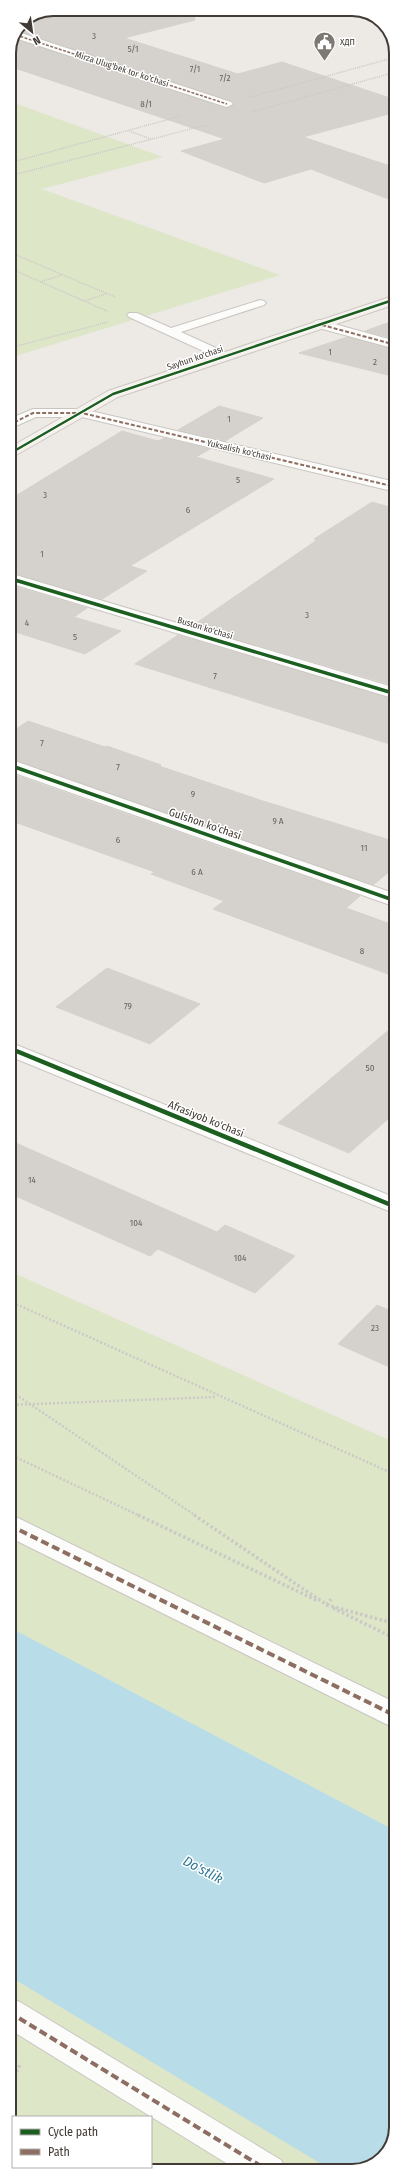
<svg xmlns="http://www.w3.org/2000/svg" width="405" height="2180" font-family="'Fira Sans Condensed',sans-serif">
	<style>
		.green { fill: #dee6c8 }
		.water { fill: #b9dde8 }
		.building { fill: #d5d1cd; stroke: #d5d1cc }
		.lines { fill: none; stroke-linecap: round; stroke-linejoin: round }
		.lane-casing { stroke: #c9c6c2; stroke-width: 2 }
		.street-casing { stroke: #c9c6c2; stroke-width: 2 }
		.secondary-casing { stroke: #cdc7c0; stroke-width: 2 }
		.path-far2 { stroke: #cbc9c6; stroke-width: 1.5; stroke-dasharray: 1 1; stroke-linecap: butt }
		.path-far1 { stroke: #cbc9c6; stroke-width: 2.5; stroke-dasharray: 2 2; stroke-linecap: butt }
		.path { stroke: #cbc9c6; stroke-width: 3.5; stroke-dasharray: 2.5 2.5; stroke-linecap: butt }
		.lane { fill: #fcfcfb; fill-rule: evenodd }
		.street { fill: #fcfcfb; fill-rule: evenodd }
		.secondary { fill: #f5f2ed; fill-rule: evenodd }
		.quiet-far2 { stroke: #8d6e63; stroke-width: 1.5; stroke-dasharray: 3 1.5; stroke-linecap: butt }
		.quiet-far1 { stroke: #8d6e63; stroke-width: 2; stroke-dasharray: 4 2; stroke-linecap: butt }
		.quiet { stroke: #8d6e63; stroke-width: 4; stroke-dasharray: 8 4; stroke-linecap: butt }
		.cycleway-far2-casing { stroke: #fff; stroke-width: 4 }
		.cycleway-far1-casing { stroke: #fff; stroke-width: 5.5 }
		.cycleway-casing { stroke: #fff; stroke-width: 7 }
		.cycleway-far2 { stroke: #1b5e20; stroke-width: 2.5 }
		.cycleway-far1 { stroke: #1b5e20; stroke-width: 3.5 }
		.cycleway { stroke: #1b5e20; stroke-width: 4.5 }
		.labels { text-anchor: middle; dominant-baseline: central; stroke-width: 3; stroke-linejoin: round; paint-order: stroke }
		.number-label { font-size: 9px; fill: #68615c }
		.far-poi-label { font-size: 9px; fill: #423a34; stroke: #fff; text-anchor: start }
		.far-street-label { font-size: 9px; fill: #423a34; stroke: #fff }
		.street-label { font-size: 11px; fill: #423a34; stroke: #fff }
		.near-water-label { font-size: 14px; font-style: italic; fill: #337a95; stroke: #fff }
		.rim { fill: none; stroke: #423a34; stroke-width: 2 }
	</style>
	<rect width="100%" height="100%" fill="#edeae6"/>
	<g class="green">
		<path d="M9 101 163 157 42 189 280 275 9 358Z"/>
		<path d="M9 1271 396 1443V2127L385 2156 358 2171H48L40 2167H151V2117H13V2140L9 2133Z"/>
	</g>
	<path class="water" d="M9 1627 396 1831V2127L385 2156 358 2171H333L9 1976Z"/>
	<g class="building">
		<path d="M53 9H193L195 20 124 38 238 74 282 62 396 100V112L303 137 396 168V202L311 169 264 183 181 151 225 139 9 66V53L15 39 223 107 228 108 234 104 231 101 18 31 22 22Z"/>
		<path d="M396 320V339L365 331Z"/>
		<path d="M347 337 396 350V377L299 353Z"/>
		<path d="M219 406 263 418 225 441 178 430Z"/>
		<path d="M122 431 154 440 159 441 164 438 210 449 196 457 274 479 130 566 147 571 102 599 9 572V500Z"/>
		<path d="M372 502 396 509V686L192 626 317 540 314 539Z"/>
		<path d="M9 585 87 608 74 617 121 631 85 654 9 630Z"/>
		<path d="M178 635 396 700V746L135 664Z"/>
		<path d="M28 721 105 747 107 746 161 765 159 766 263 801 396 842V866L373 885 9 758V734Z"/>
		<path d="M9 773 360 896 346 908 396 926V977L213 909 224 901 151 874 155 872 9 820Z"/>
		<path d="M107 968 200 1004 150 1044 56 1007Z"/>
		<path d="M396 1024V1112L349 1153 278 1123Z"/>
		<path d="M9 1140 217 1232 225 1225 295 1256 255 1293 158 1249 150 1256 9 1193Z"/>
		<path d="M377 1305 396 1313V1370L338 1344Z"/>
	</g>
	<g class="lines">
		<defs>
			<path id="lane" d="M260 300 264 301 266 303 264 305 181 332 229 354 231 357 225 361 129 317 127 315 129 313H137L171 328Z"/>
			<g id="street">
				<path d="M18 32 231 102 233 104 227 107 223 106 15 38Z"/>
				<path d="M320 320 396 341V349L315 327 313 324 315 321Z"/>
				<path d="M33 409H82L396 482V492L82 417H36L9 429V419Z"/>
				<path d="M9 573 396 688V699L9 583Z"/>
				<path d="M9 759 396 894V907L9 771Z"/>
				<path d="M9 1042 396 1198V1214L9 1056Z"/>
				<path d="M9 1516 18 1518 396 1703V1727L386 1724 9 1537Z"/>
				<path d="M9 1998 20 2002 281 2160 286 2171H239L9 2029Z"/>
			</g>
			<path id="secondary" d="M396 295V304L118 397 9 459V448L108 391Z"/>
		</defs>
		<use href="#lane" class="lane-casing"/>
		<use href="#street" class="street-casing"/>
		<use href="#secondary" class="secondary-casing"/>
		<g class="path-far2">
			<path d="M251 97 396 57"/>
			<path d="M252 112 396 72"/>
			<path d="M129 131 151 139"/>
			<path d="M9 163 181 116"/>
			<path d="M9 176 206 125"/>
			<path d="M9 252 115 297"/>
			<path d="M9 268 107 311"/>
			<path d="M40 282 62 275"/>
			<path d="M84 301 106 294"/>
			<path d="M13 347 108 322"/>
		</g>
		<g class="path-far1">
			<path d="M9 1301 396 1475"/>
			<path d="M9 1390 196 1516"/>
			<path d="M9 1405 216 1397"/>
			<path d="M9 1454 140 1516"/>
		</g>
		<g class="path">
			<path d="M138 1515 318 1601"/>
			<path d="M194 1515 327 1605 396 1624"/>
			<path d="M327 1605 331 1599"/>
			<path d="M333 1608 396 1639"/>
			<path d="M9 2085 21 2063"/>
		</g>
		<use href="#lane" class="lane"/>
		<use href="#street" class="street"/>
		<use href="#secondary" class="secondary"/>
		<path class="quiet-far2" d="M16 35 227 104"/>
		<g class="quiet-far1">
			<path d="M322 325 396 345"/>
			<path d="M9 425 33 413H82L396 487"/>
		</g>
		<g class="quiet">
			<path d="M9 1525 396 1716"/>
			<path d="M9 2012 269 2171"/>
		</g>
		<defs>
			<g id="cycleway-far2">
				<path d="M9 454 113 394 396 299"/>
				<path d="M9 578 18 581"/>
			</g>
			<g id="cycleway-far1">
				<path d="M15 580 396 694"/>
				<path d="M9 765 396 901"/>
			</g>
			<path id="cycleway" d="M9 1048 396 1207"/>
		</defs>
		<use href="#cycleway-far2" class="cycleway-far2-casing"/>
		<use href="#cycleway-far1" class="cycleway-far1-casing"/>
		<use href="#cycleway" class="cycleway-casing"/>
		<use href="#cycleway-far2" class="cycleway-far2"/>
		<use href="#cycleway-far1" class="cycleway-far1"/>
		<use href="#cycleway" class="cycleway"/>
	</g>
	<defs>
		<symbol id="civic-pin" viewBox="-11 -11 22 30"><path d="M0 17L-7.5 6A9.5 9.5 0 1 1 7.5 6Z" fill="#7e7872" stroke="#fff"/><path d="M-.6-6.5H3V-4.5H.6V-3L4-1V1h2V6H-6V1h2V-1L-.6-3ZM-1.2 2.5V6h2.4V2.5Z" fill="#fff"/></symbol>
	</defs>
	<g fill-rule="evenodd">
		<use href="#civic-pin" x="312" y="30" width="25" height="34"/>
	</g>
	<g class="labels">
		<g class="number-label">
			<text x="94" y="36">3</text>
			<text x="133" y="49">5/1</text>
			<text x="195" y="69">7/1</text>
			<text x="225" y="78">7/2</text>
			<text x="146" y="104">8/1</text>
			<text x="330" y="352">1</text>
			<text x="375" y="362">2</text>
			<text x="229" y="419">1</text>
			<text x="238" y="480">5</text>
			<text x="45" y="495">3</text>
			<text x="188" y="510">6</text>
			<text x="42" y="554">1</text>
			<text x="307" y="615">3</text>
			<text x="27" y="623">4</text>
			<text x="75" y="637">5</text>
			<text x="215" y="676">7</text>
			<text x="42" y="743">7</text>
			<text x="118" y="767">7</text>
			<text x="193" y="794">9</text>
			<text x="278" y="821">9 А</text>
			<text x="118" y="840">6</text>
			<text x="364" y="848">11</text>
			<text x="197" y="872">6 А</text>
			<text x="362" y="951">8</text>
			<text x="128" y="1006">79</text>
			<text x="370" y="1068">50</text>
			<text x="32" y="1180">14</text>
			<text x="136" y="1223">104</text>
			<text x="240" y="1258">104</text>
			<text x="375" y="1328">23</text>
		</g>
		<g class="far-poi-label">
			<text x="340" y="42">ХДП</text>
		</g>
		<g class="far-street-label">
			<text transform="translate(122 69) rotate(18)">Mirza Ulug'bek tor ko'chasi</text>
			<text transform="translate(195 358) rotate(-19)">Sayhun ko'chasi</text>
			<text transform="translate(239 450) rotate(13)">Yuksalish ko'chasi</text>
			<text transform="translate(205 628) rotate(17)">Buston ko'chasi</text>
		</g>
		<g class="street-label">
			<text transform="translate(205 824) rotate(19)">Gulshon ko'chasi</text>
			<text transform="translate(206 1119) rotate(22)">Afrasiyob ko'chasi</text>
		</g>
		<g class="near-water-label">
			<text transform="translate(203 1870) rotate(28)">Do'stlik</text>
		</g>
	</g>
	<path d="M0 0H405V2180H0ZM53 16H352A37 37 0 0 1 389 53V2127A37 37 0 0 1 352 2164H53A37 37 0 0 1 16 2127V53A37 37 0 0 1 53 16Z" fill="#fff" fill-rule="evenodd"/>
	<path class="rim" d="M53 16H352A37 37 0 0 1 389 53V2127A37 37 0 0 1 352 2164H53A37 37 0 0 1 16 2127V53A37 37 0 0 1 53 16Z"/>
	<rect x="12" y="2116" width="140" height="52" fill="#ffffff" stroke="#b3b0ae"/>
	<rect x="20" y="2129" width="20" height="6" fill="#1b5e20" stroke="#b3b0ae"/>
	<text x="48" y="2136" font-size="12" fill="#423a34">Cycle path</text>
	<rect x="20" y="2149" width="20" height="6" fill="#8d6e63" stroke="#b3b0ae"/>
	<text x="48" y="2156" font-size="12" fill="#423a34">Path</text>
	<g transform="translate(32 32) rotate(151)" stroke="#ffffff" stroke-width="3" paint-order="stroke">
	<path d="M0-3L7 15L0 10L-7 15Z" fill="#423a34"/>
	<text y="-6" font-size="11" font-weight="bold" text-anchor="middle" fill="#423a34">N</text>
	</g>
</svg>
